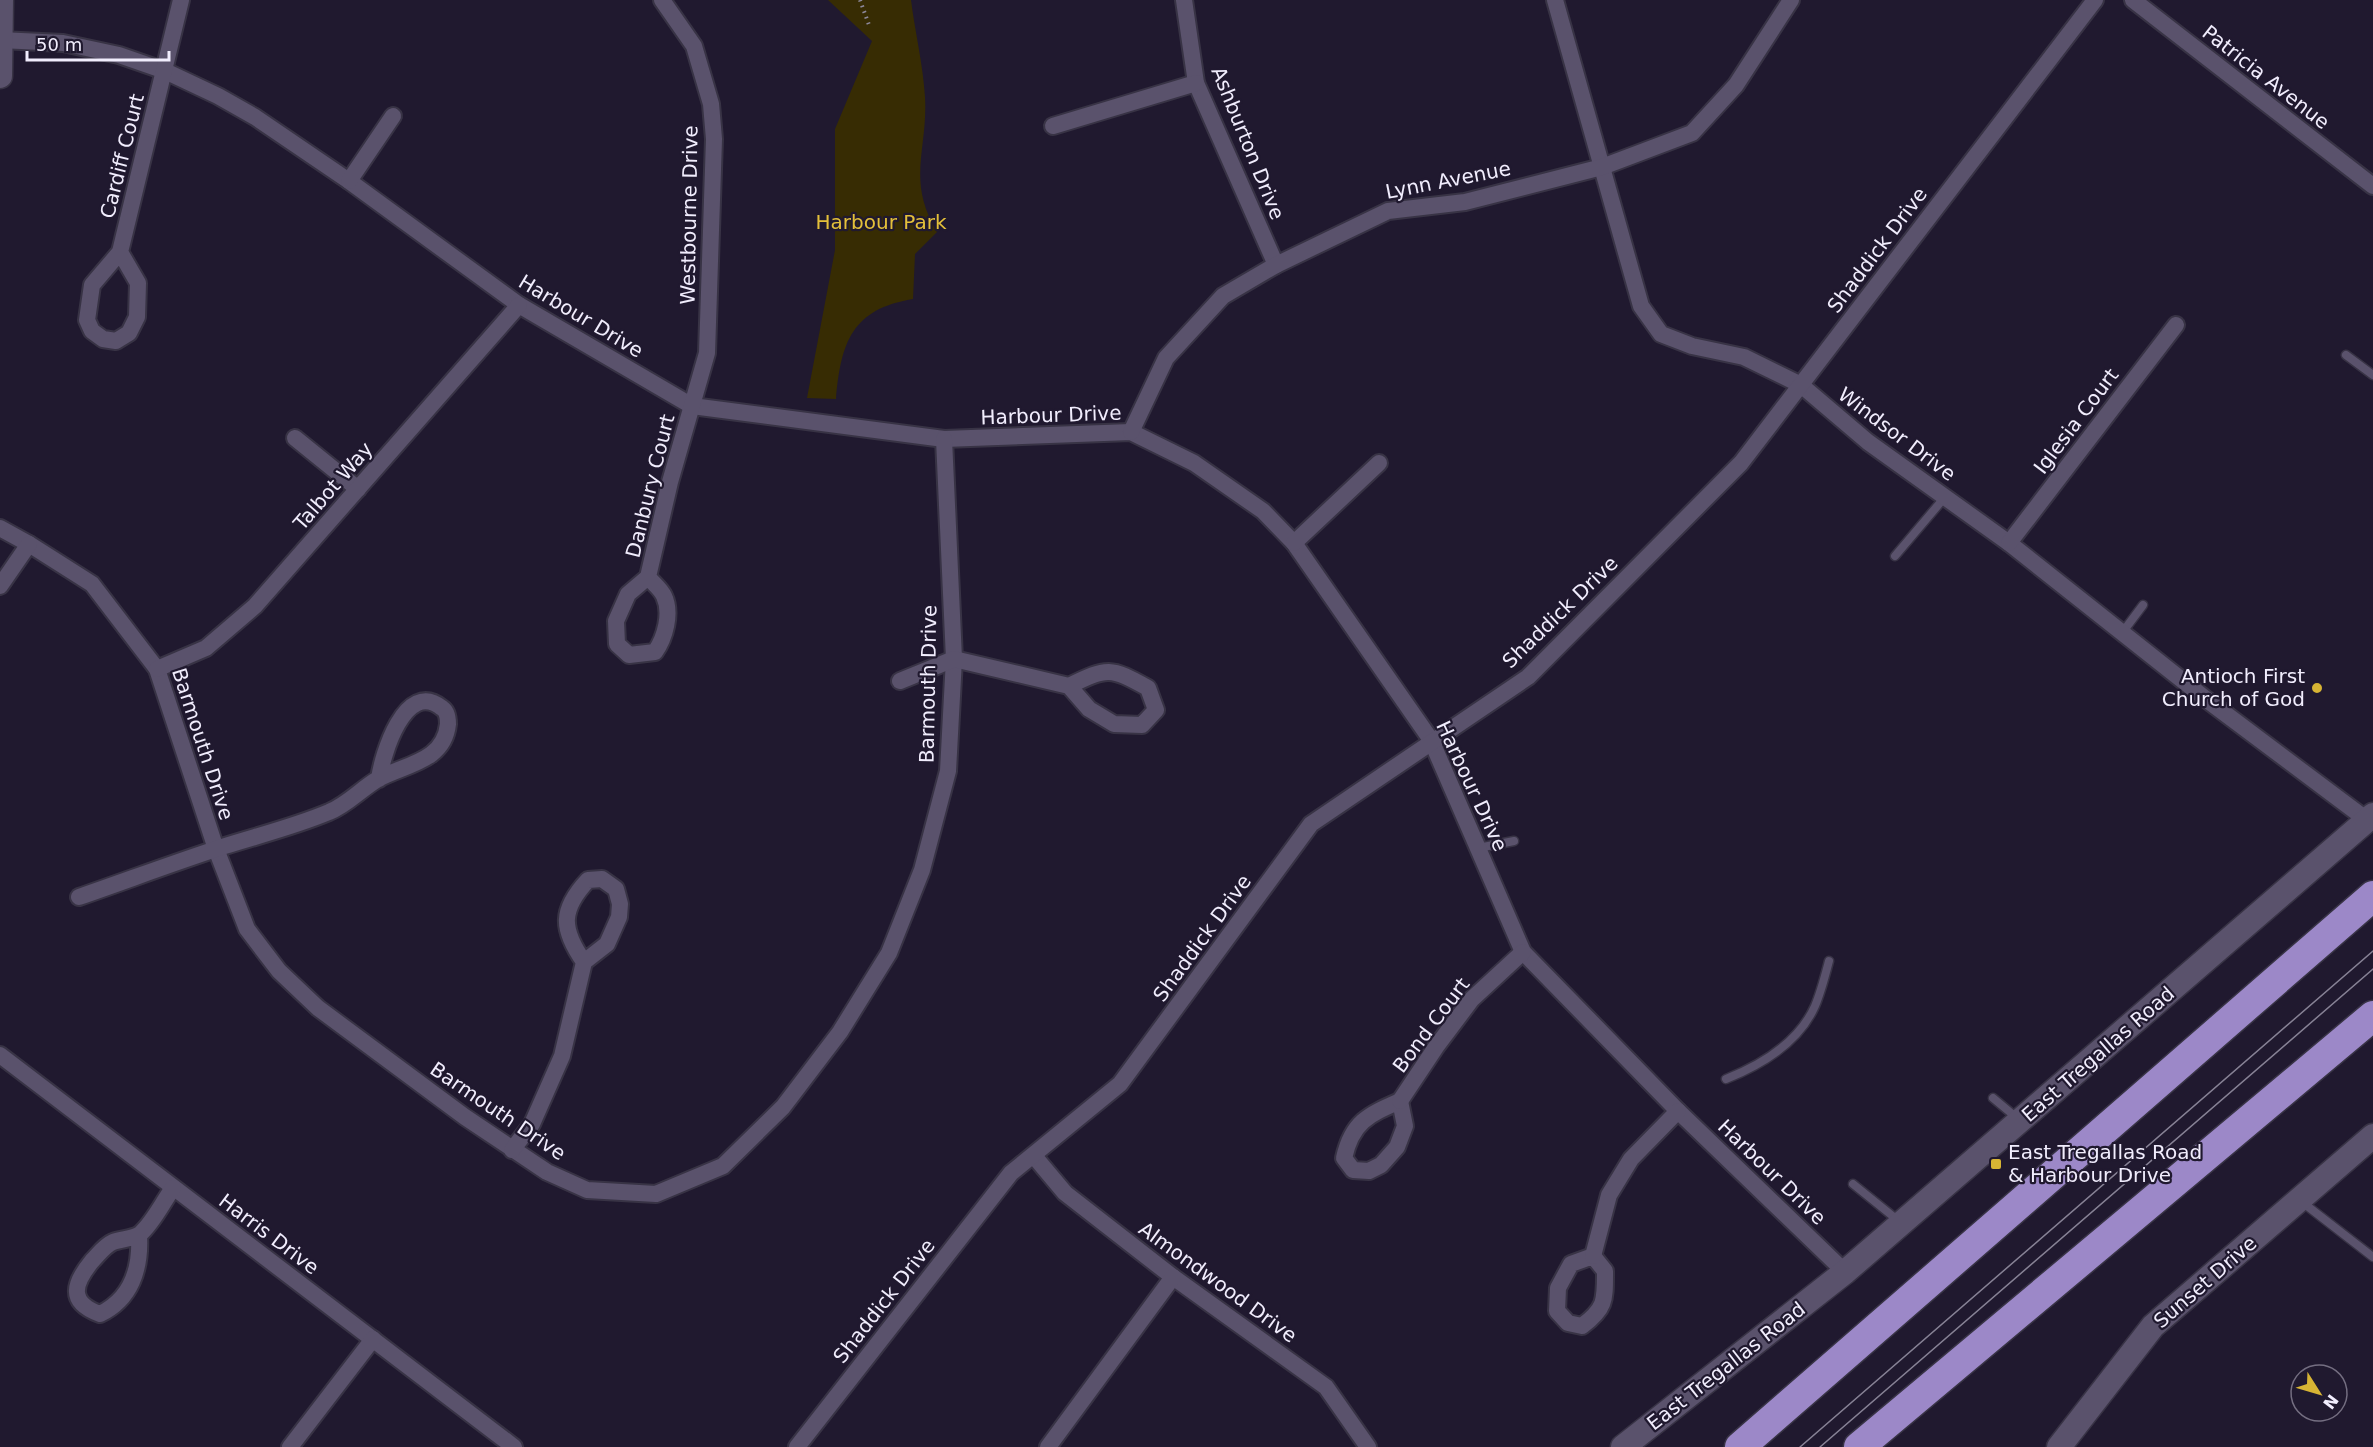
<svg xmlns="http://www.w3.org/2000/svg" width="2373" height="1447" font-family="'DejaVu Sans',sans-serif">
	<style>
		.green { fill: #372c03 }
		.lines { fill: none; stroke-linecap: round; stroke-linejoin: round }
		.lane-casing { stroke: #383345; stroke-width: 11 }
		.street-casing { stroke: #383345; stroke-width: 20 }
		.secondary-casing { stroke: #383345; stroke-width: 27 }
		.highway-casing { stroke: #383345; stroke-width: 33 }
		.path { stroke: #8e899c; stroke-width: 4; stroke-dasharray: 1.5 4.5; stroke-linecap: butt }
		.lane { stroke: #5a526c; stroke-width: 8 }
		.street { stroke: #5a526c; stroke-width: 16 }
		.secondary { stroke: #5a526c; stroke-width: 24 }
		.highway { stroke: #9c88c8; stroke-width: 30 }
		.tram { stroke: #878295; stroke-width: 1.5 }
		.poi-dot { fill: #d7b434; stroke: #20192f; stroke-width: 2 }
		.labels { text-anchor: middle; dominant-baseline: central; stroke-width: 4.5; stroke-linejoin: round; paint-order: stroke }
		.street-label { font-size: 20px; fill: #f1edfd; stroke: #20192f }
		.park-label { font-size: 20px; fill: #e4c03a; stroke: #20192f }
		.poi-label { font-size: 20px; fill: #f1edfd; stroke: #20192f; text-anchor: end }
	</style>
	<rect width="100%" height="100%" fill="#20192f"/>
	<path class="green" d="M828 0H911C915 32 923 64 925 97 928 150 906 180 937 232L915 254 913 299C852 309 841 342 836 399L807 398 835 250V129L872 41Z"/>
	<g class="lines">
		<defs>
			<g id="lane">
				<path d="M2346 355 2373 375"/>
				<path d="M1895 556 1945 497"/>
				<path d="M2122 633 2143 605"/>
				<path d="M1478 848 1514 841"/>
				<path d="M1726 1079C1761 1065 1799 1042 1815 1006 1821 992 1825 976 1829 961"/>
				<path d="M1993 1098 2017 1118"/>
				<path d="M1853 1184 1900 1222"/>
				<path d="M2302 1202 2373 1257"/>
			</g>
			<g id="street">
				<path d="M1184 0 1196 83 1276 265"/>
				<path d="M1555 0 1641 306 1661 334 1692 346 1744 357 1801 385 1868 442 2009 543 2211 703 2367 820"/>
				<path d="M2133 0 2373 186"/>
				<path d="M0 40 63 43 119 55 165 71 218 96 255 117 349 181 519 305 692 406 944 439 1131 432 1194 463 1263 511 1294 543 1431 740 1523 952 1678 1111 1845 1272"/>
				<path d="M1053 126 1196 83"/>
				<path d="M349 181 393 116"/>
				<path d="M120 252 138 283 137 317 129 333 116 341 103 339 92 331 87 320 92 285 120 252 181 0"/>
				<path d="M1131 432 1166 358 1223 296 1276 265 1388 211 1465 202 1602 167 1692 133 1736 85 1791 0"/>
				<path d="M295 438 358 489"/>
				<path d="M0 528 29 544 92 584 157 669 216 849 247 929 279 971 318 1008 465 1117 547 1172 587 1190 656 1194 723 1166 783 1107 840 1032 889 953 922 870 948 771 954 659 944 439"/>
				<path d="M1294 543 1379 463"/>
				<path d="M2009 543 2176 325"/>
				<path d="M648 577C653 583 661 589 664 596 672 613 665 638 655 652L629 655 617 644 616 621 628 594 648 577 670 482 707 353 714 139 711 104 694 46 662 0"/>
				<path d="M0 586 29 544"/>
				<path d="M157 669 206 648 255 606 519 305"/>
				<path d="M900 681 954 659 1069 686 1089 709 1114 724 1142 725 1156 710 1148 688C1110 667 1108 667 1069 686"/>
				<path d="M79 897C128 880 176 862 225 846 260 835 296 826 329 812 347 805 361 789 378 779 405 764 444 762 448 724 448 718 447 711 442 708 405 678 382 756 379 779"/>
				<path d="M0 1055 514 1447"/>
				<path d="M1400 1101 1405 1126 1397 1147 1381 1165 1369 1171 1353 1170 1344 1158C1352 1122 1368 1115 1400 1101Z"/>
				<path d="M1400 1101 1436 1047 1472 999 1523 952"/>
				<path d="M512 1150 532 1124 562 1056 584 962 607 944 619 917 620 904 616 889 602 879 588 880C560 910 561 929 584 962"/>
				<path d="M1034 1156 1065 1193 1173 1277 1326 1387 1368 1447"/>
				<path d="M139 1235C141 1269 131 1299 100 1314 67 1302 74 1283 92 1261 99 1254 104 1246 113 1242 121 1239 133 1239 140 1234 153 1223 163 1202 173 1188"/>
				<path d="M1593 1256 1605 1271C1605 1300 1606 1308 1582 1326L1568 1323 1557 1311 1558 1288 1571 1264Z"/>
				<path d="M1593 1256 1609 1195 1631 1159 1678 1111"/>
				<path d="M290 1447 373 1339"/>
				<path d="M797 1447 1011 1173 1120 1084 1311 824 1528 677 1741 463 2095 0"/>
				<path d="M1048 1447 1173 1277"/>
			</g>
			<g id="secondary">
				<path d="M0 76 1 0"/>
				<path d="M1623 1447 1845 1272 2373 815"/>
				<path d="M2059 1447 2153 1326 2373 1136"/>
			</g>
			<g id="highway">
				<path d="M1740 1447 2373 896"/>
				<path d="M1859 1447 2373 1016"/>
			</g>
		</defs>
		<use href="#lane" class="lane-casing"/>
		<use href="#street" class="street-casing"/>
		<use href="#secondary" class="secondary-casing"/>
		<use href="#highway" class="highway-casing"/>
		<path class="path" d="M860 0 869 25"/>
		<use href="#lane" class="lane"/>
		<use href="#street" class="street"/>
		<use href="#secondary" class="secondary"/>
		<use href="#highway" class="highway"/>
		<g class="tram">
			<path d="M1800 1447 2373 951"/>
			<path d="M1820 1447 2373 969"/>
		</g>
	</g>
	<g class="poi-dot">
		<circle cx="2317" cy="688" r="6"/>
		<rect x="1990" y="1158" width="12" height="12" rx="3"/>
	</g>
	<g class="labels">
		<g class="street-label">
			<text transform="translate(2266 77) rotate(38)">Patricia Avenue</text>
			<text transform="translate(1248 143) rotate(68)">Ashburton Drive</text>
			<text transform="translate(122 156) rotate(-76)">Cardiff Court</text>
			<text transform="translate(1448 180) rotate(-11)">Lynn Avenue</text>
			<text transform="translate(689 215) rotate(-89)">Westbourne Drive</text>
			<text transform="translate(1877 250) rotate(-53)">Shaddick Drive</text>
			<text transform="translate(581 316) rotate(31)">Harbour Drive</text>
			<text transform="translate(1051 415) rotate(-2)">Harbour Drive</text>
			<text transform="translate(2076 421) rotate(-53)">Iglesia Court</text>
			<text transform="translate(1897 434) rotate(37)">Windsor Drive</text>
			<text transform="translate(333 486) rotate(-49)">Talbot Way</text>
			<text transform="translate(650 486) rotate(-76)">Danbury Court</text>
			<text transform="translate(1560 612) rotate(-44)">Shaddick Drive</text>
			<text transform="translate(928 684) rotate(-89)">Barmouth Drive</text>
			<text transform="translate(203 744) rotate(72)">Barmouth Drive</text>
			<text transform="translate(1472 786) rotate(65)">Harbour Drive</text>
			<text transform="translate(1202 938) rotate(-54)">Shaddick Drive</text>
			<text transform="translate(1431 1025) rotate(-53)">Bond Court</text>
			<text transform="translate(2098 1054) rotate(-41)">East Tregallas Road</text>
			<text transform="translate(498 1111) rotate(34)">Barmouth Drive</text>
			<text transform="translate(1772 1172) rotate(44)">Harbour Drive</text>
			<text transform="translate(269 1234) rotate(37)">Harris Drive</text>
			<text transform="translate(1218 1282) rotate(36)">Almondwood Drive</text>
			<text transform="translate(2205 1282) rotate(-41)">Sunset Drive</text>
			<text transform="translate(884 1301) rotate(-52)">Shaddick Drive</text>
			<text transform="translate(1726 1366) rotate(-38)">East Tregallas Road</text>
		</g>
		<g class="park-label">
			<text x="881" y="222">Harbour Park</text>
		</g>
		<g class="poi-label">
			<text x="2305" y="676">Antioch First<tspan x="2305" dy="23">Church of God</tspan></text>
			<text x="2008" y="1152" text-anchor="start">East Tregallas Road<tspan x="2008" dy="23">&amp; Harbour Drive</tspan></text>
		</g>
	</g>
	<g transform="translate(2319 1393) rotate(127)"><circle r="28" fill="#20192f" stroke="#746e81" stroke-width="1.5"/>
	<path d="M0-4.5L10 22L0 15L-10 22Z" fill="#d7b434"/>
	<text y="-9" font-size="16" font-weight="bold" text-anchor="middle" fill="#f1edfd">N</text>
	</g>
	<path d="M27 51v9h142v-9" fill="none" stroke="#f1edfd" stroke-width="3"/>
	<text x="36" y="51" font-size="18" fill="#f1edfd" stroke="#20192f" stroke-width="4.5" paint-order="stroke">50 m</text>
</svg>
